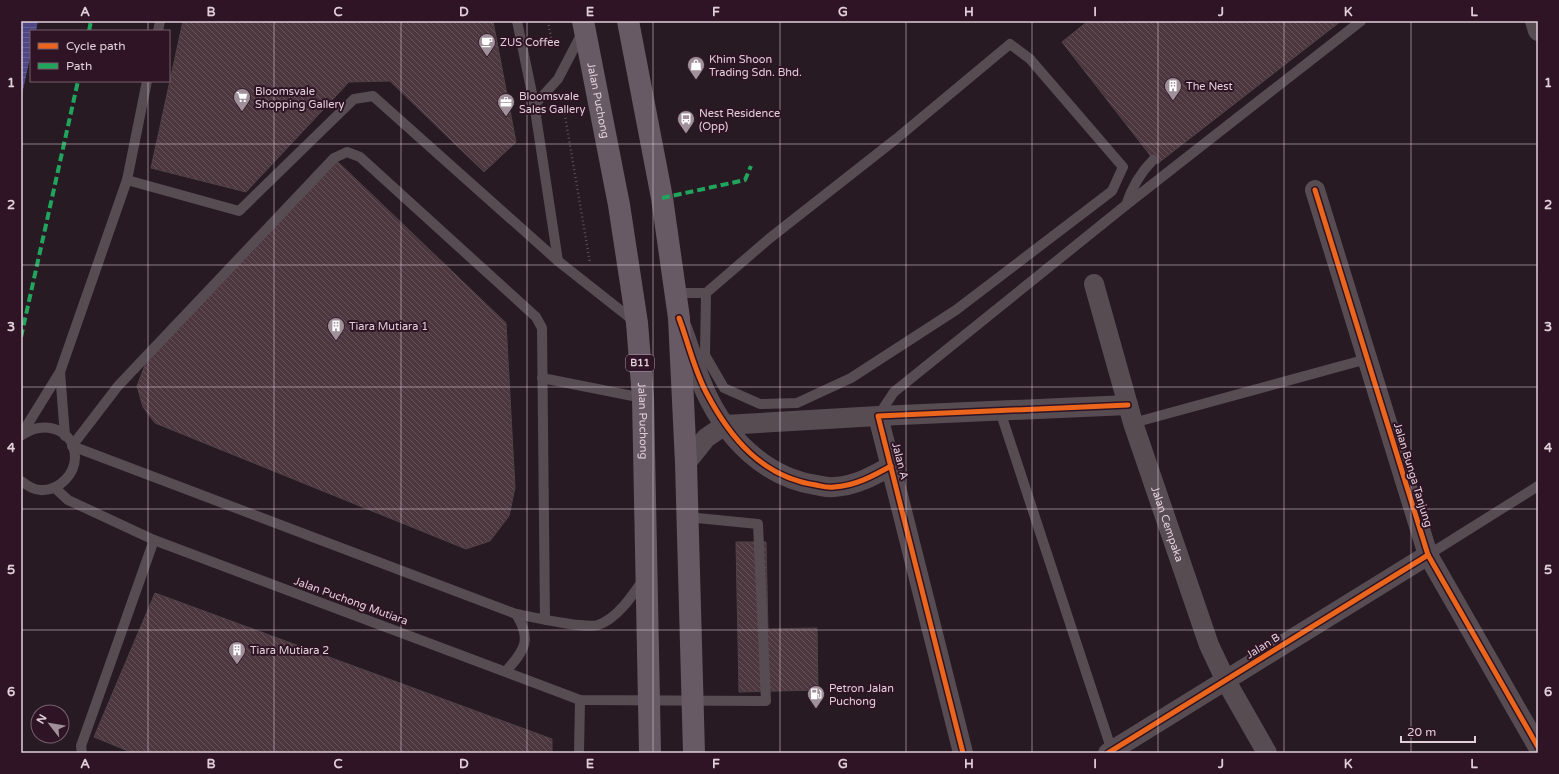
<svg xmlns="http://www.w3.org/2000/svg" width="1559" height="774" font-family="'Varela Round',sans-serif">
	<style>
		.water { fill: url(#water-rules) }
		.building { fill: url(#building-back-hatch); stroke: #4e4246 }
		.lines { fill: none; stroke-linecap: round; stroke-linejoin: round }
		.path { stroke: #5a5156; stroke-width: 2.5; stroke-dasharray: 1 3; stroke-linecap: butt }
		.service { stroke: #584c53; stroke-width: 10 }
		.minor { stroke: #584c53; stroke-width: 20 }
		.primary { stroke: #675a65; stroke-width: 22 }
		.quiet { stroke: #20a55d; stroke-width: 4; stroke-dasharray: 8 4; stroke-linecap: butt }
		.cycleway-casing { stroke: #2e1424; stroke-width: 8 }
		.cycleway { stroke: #eb651d; stroke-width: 5 }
		.grid { fill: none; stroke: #e1cfda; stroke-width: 1; stroke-opacity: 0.55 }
		.labels { text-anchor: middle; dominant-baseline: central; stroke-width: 4; stroke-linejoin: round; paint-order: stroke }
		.shield { fill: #2e1424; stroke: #ab97a3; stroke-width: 1 }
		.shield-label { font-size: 10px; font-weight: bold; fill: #e1cfda }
		.poi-label { font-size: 11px; fill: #e1cfda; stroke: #2e1424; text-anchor: start }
		.street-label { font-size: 11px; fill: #e1cfda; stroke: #2e1424 }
		.neatline { fill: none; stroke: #e1cfda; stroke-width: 1.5 }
		.grid-label { font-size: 13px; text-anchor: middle; font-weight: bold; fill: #e1cfda }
	</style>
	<defs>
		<pattern id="water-rules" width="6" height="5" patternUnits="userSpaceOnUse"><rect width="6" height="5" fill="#4e4784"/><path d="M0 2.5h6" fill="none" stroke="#676095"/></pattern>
		<pattern id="building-back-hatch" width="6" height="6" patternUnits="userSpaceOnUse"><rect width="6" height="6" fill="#4c373e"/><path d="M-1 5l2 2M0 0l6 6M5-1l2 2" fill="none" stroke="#665359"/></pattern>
	</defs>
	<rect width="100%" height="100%" fill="#281a23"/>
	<path class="water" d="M21 21H38L36 31H31V53L21 99Z"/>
	<g class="building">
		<path d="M183 21H493L516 142 484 172 390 81 349 82 246 192 151 168Z"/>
		<path d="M1088 21H1341L1157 164 1062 42Z"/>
		<path d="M336 160 506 323 515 488 509 516 490 541 466 549 155 423 143 407 137 386 147 360Z"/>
		<path d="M736 542H766L768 629 817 628 818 690 739 692Z"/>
		<path d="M155 593 552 739V753H133L94 737Z"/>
	</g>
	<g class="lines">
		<g class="path">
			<path d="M548 21 553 48"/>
			<path d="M564 110 590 263"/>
		</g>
		<g class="service">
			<path d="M517 21 534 103 558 261"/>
			<path d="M158 31 160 21"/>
			<path d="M534 103 538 101 558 79 582 33"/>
			<path d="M127 180 239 211 354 99 373 96 558 261 634 321"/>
			<path d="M1126 205C1132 187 1140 173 1153 160"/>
			<path d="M675 293H706L770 238 896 139 1010 44 1030 59 1123 167 1112 191 956 310 851 378 797 403 760 404 724 388 705 355 706 293"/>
			<path d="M60 372 65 436"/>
			<path d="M542 378 643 398"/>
			<path d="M1000 411 1112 751"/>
			<path d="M878 416 894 392 1126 205 1361 21"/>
			<path d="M1133 423 1367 359"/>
			<path d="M21 435 60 372 127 180 147 81"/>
			<path d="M21 481C28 486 35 491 44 490 60 489 75 474 75 457 74 428 43 420 22 435"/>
			<path d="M55 488 68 500 154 540 580 700 766 701 758 524 687 517"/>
			<path d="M1428 555 1538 486"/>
			<path d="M545 620 542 328 536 317 360 157 347 152 334 158 118 386 72 446 516 614C532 617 583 629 598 625 617 619 632 596 643 580"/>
			<path d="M506 671C525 650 532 639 516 614"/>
			<path d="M82 753 81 746 154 540"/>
			<path d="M579 753 580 700"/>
		</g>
		<g class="minor">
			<path d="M1535 21 1538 31"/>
			<path d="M1315 190 1428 555 1538 747"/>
			<path id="s1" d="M1094 284 1133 423 1209 645 1226 681 1267 753"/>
			<path d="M682 328C690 349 696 371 705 391 726 437 764 477 816 485 822 486 828 488 834 487 855 486 873 476 891 466"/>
			<path d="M686 463 706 438 725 425 878 416"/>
			<path d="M963 753 878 416 1128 405"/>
			<path d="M1108 753 1428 555"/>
		</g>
		<g class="primary">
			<path id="s2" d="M583 21 619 205 637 323 643 398 650 753"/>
			<path d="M628 21 662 198 679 318 686 463 694 753"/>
		</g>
		<g class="quiet">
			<path d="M89 31 91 21"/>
			<path d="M662 198 745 180 751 166"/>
			<path d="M21 337 78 81"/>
		</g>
		<defs>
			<g id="cycleway">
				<path d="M1315 190 1428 555 1538 747"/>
				<path d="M679 318C688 342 694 369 706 392 730 438 762 477 816 485 821 486 828 488 834 487 855 486 873 476 891 466"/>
				<path d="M963 753 878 416 1128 405"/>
				<path d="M1108 753 1428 555"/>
			</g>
		</defs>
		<use href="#cycleway" class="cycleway-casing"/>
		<use href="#cycleway" class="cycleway"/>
	</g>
	<path class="grid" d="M148 21V31M274 21V753M401 21V753M527 21V753M653 21V753M780 21V753M906 21V753M1032 21V753M1158 21V753M1284 21V753M1411 21V753M148 81V753M21 144H1538M21 265H1538M21 387H1538M21 509H1538M21 630H1538"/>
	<defs>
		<symbol id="cafe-pin" viewBox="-11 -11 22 30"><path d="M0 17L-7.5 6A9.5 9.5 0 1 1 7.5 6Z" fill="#a0909a" stroke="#2e1424"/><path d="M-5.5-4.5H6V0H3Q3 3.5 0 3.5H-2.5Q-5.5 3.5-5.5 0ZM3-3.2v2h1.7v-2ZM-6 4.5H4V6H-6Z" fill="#fff"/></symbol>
		<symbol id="shop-pin" viewBox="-11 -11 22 30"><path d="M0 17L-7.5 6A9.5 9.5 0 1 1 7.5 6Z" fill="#a0909a" stroke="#2e1424"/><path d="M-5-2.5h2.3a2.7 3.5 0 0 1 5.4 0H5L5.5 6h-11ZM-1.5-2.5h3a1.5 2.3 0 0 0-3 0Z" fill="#fff"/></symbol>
		<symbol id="building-pin" viewBox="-11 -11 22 30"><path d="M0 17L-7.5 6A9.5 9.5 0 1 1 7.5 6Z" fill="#a0909a" stroke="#2e1424"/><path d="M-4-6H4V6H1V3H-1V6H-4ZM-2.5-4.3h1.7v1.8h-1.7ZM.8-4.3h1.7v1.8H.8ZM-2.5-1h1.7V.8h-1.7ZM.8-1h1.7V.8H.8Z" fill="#fff"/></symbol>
		<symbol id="supermarket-pin" viewBox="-11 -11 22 30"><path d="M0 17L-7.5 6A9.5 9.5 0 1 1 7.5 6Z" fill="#a0909a" stroke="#2e1424"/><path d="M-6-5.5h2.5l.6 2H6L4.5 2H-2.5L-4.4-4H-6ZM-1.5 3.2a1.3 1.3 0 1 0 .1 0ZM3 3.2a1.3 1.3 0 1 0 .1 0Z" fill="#fff"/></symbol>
		<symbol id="office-pin" viewBox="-11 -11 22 30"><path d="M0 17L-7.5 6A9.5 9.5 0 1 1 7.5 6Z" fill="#a0909a" stroke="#2e1424"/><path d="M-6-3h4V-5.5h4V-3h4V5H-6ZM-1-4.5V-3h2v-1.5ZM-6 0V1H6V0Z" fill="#fff"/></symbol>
		<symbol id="bus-pin" viewBox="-11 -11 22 30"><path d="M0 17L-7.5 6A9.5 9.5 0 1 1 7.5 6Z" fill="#a0909a" stroke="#2e1424"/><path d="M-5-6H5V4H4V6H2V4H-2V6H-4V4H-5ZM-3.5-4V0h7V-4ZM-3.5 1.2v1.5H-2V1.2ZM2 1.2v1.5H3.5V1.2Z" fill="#fff"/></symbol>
		<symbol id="fuel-pin" viewBox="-11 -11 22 30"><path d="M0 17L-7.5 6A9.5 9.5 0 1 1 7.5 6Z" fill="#a0909a" stroke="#2e1424"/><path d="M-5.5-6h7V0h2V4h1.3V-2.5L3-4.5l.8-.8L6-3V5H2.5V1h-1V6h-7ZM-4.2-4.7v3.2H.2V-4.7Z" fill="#fff"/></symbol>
	</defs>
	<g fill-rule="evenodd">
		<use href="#cafe-pin" x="477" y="32" width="20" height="27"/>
		<use href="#shop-pin" x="686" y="55" width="20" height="27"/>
		<use href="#building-pin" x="1163" y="76" width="20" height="27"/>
		<use href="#supermarket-pin" x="232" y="87" width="20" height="27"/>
		<use href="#office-pin" x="496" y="92" width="20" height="27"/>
		<use href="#bus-pin" x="676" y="109" width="20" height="27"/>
		<use href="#building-pin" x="326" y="316" width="20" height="27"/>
		<use href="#building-pin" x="227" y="640" width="20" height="27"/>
		<use href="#fuel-pin" x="806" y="684" width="20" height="27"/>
	</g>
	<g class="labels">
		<rect class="shield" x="626" y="355" width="28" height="16" rx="3"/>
		<g class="shield-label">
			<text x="640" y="363">B11</text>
		</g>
		<g class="poi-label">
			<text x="500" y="42">ZUS Coffee</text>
			<text x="709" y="59">Khim Shoon<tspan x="709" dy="13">Trading Sdn. Bhd.</tspan></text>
			<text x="1186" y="86">The Nest</text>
			<text x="255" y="91">Bloomsvale<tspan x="255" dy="13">Shopping Gallery</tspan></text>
			<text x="519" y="96">Bloomsvale<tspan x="519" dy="13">Sales Gallery</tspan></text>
			<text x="699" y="113">Nest Residence<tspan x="699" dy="13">(Opp)</tspan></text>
			<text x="349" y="326">Tiara Mutiara 1</text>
			<text x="250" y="650">Tiara Mutiara 2</text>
			<text x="829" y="688">Petron Jalan<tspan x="829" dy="13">Puchong</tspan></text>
		</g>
		<g class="street-label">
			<text stroke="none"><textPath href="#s2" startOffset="81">Jalan Puchong</textPath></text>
			<text stroke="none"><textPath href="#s2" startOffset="405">Jalan Puchong</textPath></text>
			<text transform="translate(900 461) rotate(76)">Jalan A</text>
			<text transform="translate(1413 475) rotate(73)">Jalan Bunga Tanjung</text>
			<text stroke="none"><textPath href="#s1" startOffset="251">Jalan Cempaka</textPath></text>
			<text transform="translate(351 601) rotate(20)">Jalan Puchong Mutiara</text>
			<text transform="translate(1263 646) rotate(-32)">Jalan B</text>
		</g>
	</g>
	<rect width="1559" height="774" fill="none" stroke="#2e1424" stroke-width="44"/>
	<rect x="30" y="30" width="140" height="52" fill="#2e1424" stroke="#765f6d"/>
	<rect x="38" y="43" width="20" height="6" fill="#eb651d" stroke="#765f6d"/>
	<text x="66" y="50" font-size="12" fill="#e1cfda">Cycle path</text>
	<rect x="38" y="63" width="20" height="6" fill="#20a55d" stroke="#765f6d"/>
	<text x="66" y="70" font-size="12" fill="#e1cfda">Path</text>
	<g transform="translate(50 724) rotate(301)"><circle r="19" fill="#2e1424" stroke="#765f6d"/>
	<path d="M0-3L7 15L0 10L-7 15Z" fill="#a0909a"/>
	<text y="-6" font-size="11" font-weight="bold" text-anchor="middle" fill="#e1cfda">N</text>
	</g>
	<path d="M1401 736v6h74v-6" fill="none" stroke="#e1cfda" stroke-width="2"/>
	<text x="1407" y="736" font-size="12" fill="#e1cfda" stroke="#2e1424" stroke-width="3" paint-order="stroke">20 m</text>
	<rect x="22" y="22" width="1515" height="730" class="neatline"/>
	<g class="grid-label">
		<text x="85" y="16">A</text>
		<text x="211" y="16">B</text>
		<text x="338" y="16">C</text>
		<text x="464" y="16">D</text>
		<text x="590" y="16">E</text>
		<text x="716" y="16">F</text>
		<text x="843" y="16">G</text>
		<text x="969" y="16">H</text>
		<text x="1095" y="16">I</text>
		<text x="1221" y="16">J</text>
		<text x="1348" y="16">K</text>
		<text x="1474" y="16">L</text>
		<text x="11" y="87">1</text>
		<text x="1548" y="87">1</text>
		<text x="11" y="209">2</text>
		<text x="1548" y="209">2</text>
		<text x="11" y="331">3</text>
		<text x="1548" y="331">3</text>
		<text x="11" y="452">4</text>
		<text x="1548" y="452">4</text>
		<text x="11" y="574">5</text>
		<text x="1548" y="574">5</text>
		<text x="11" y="696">6</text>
		<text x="1548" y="696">6</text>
		<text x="85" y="768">A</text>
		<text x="211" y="768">B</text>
		<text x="338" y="768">C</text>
		<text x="464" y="768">D</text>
		<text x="590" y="768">E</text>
		<text x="716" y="768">F</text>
		<text x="843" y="768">G</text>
		<text x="969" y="768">H</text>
		<text x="1095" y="768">I</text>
		<text x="1221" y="768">J</text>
		<text x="1348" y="768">K</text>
		<text x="1474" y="768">L</text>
	</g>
</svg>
